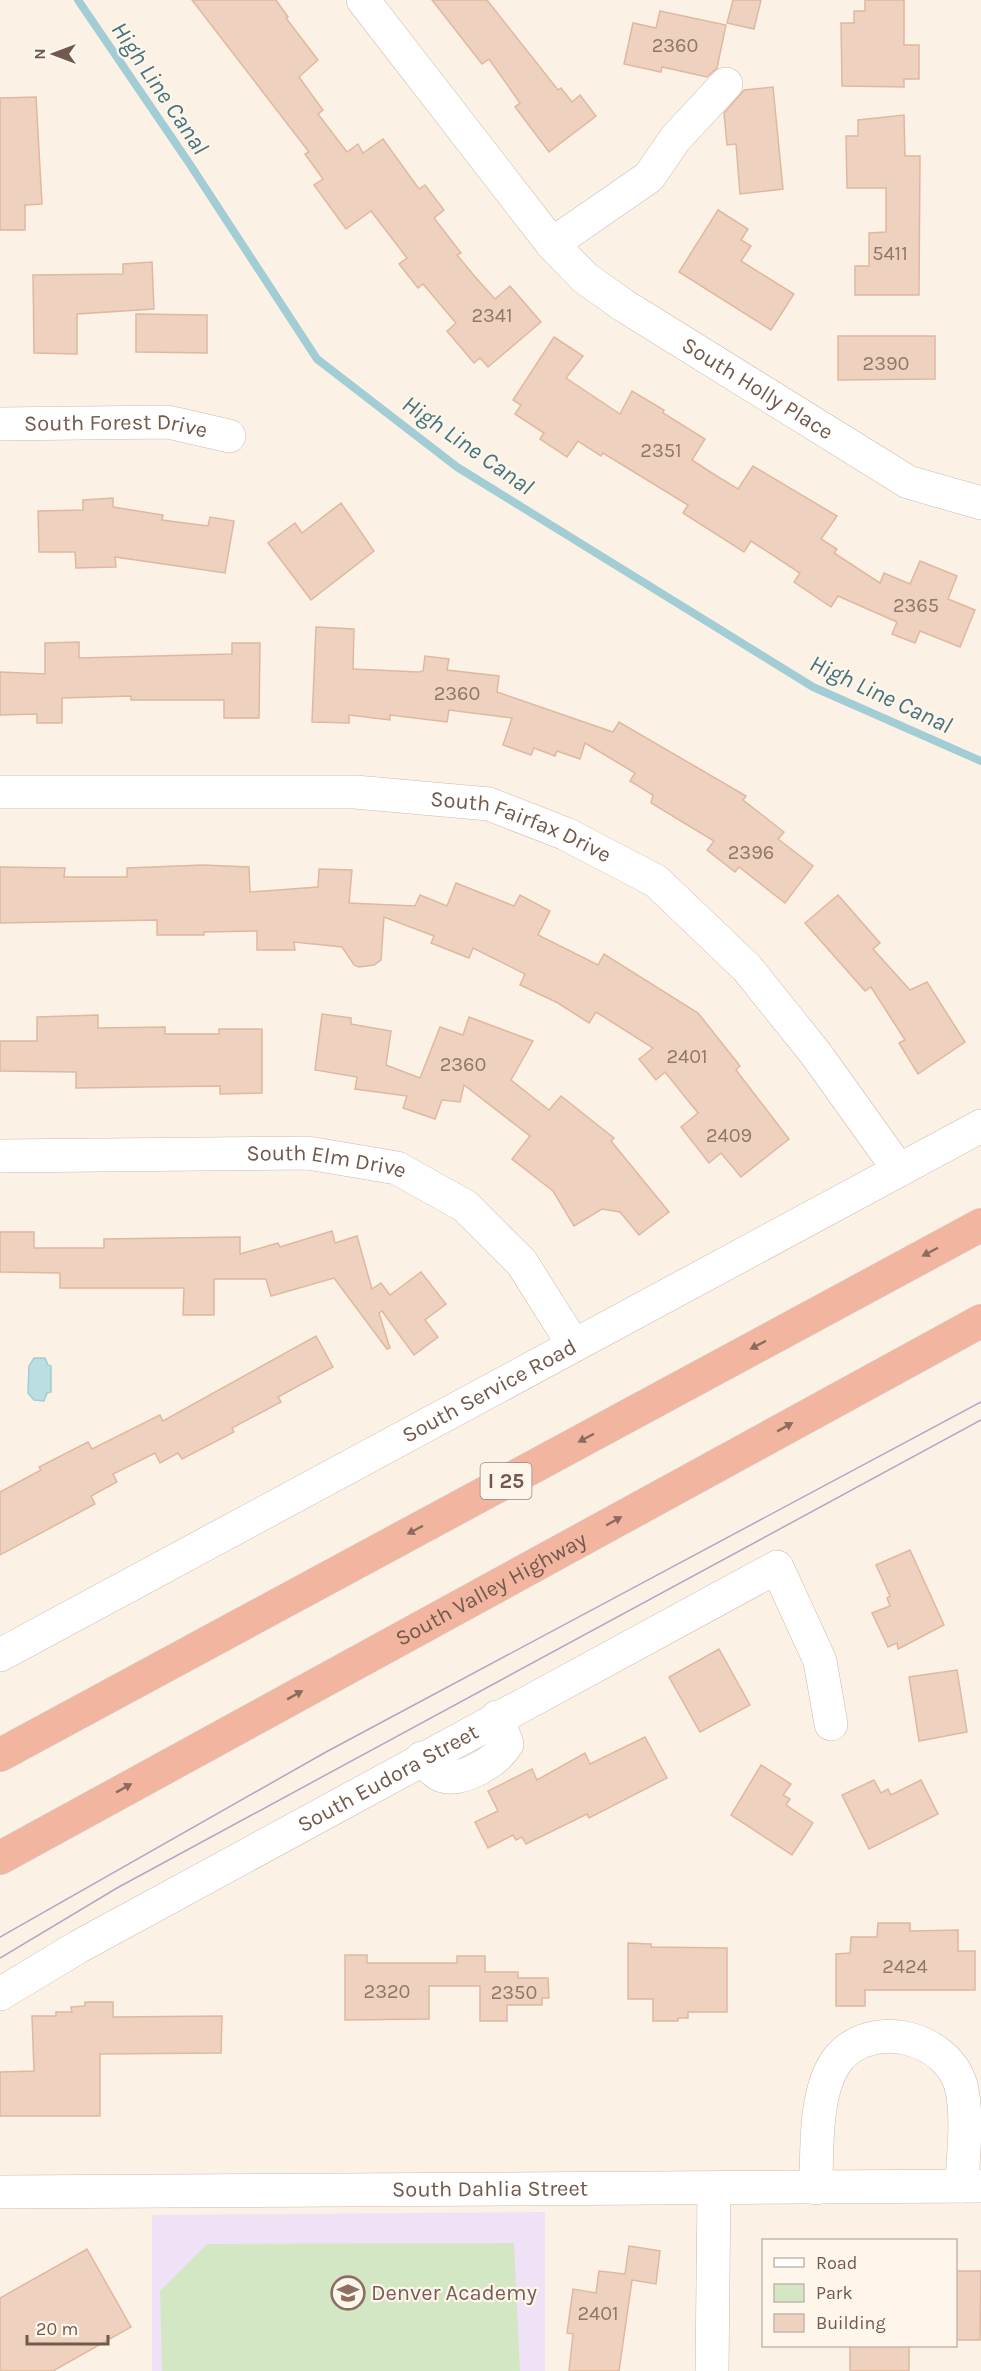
<svg xmlns="http://www.w3.org/2000/svg" width="981" height="2371" font-family="Karla,sans-serif">
	<style>
		.education { fill: #efe2f7 }
		.green { fill: #d3e7c5 }
		.water { fill: #bbdee3; stroke: #a2cdd4; stroke-width: 1.5 }
		.lines { fill: none; stroke-linecap: round; stroke-linejoin: round }
		.stream { stroke: #a2cdd4; stroke-width: 8 }
		.building { fill: #eed1bf; stroke: #e0b8a0; stroke-width: 1.5 }
		.minor-casing { stroke: #ccbaac; stroke-width: 34 }
		.highway-casing { stroke: #d8d1cd; stroke-width: 34 }
		.minor { stroke: #fff; stroke-width: 33 }
		.highway { stroke: #f1b5a0; stroke-width: 33 }
		.tram { stroke: #b5a4c4; stroke-width: 1.5 }
		.oneway { fill: #8b6b5d }
		.labels { text-anchor: middle; dominant-baseline: central; stroke-width: 4.5; stroke-linejoin: round; paint-order: stroke }
		.number-label { font-size: 20px; fill: #917769 }
		.shield { fill: #fef6eb; stroke: #9c887c; stroke-width: 1.5 }
		.shield-label { font-size: 21px; font-weight: bold; fill: #72594c }
		.street-label { font-size: 22px; fill: #72594c; stroke: #fef6eb }
		.education-label { font-size: 22px; fill: #785e54; stroke: #fef6eb; text-anchor: start }
		.water-label { font-size: 24px; font-style: italic; fill: #44747d; stroke: #fef6eb }
	</style>
	<rect width="100%" height="100%" fill="#fbf2e5"/>
	<path class="education" d="M545 2212V2371H152V2215Z"/>
	<path class="green" d="M514 2243 520 2371H162L160 2291 207 2244Z"/>
	<path class="water" d="M34 1358H45L48 1365 51 1366V1392L47 1393 44 1401 34 1400 28 1393 29 1366Z"/>
	<g class="lines">
		<path class="stream" d="M78 0 189 163 317 359 457 467 813 687 981 761"/>
	</g>
	<g class="building">
		<path d="M192 0H276L288 17 286 18 318 60 299 77 323 110 318 114 347 152 358 144 363 153 383 139 419 189 425 185 444 210 434 218 461 253 457 255 476 278 495 299 510 286 541 322 488 367 480 358 474 363 447 331 456 323 423 284 418 288 399 264 407 258 371 211 346 229 314 185 323 179 305 154 309 152Z"/>
		<path d="M432 0H487L558 90 561 88 572 102 580 95 596 116 549 152 515 107 520 103 489 59 482 64Z"/>
		<path d="M733 0H761L754 29 727 23Z"/>
		<path d="M865 0H904V45H919V79H904V87L842 86 841 23H854V11H865Z"/>
		<path d="M660 11 726 25 717 68 707 77 662 67 661 72 624 64 633 23 656 28Z"/>
		<path d="M773 87 783 189 740 194 736 144 727 145 724 113 744 90Z"/>
		<path d="M36 97 42 204 25 205V230H0V98Z"/>
		<path d="M904 115 905 156H920L919 295H855V266H869V233L886 232V188H847L846 136H858V120Z"/>
		<path d="M718 210 748 229 741 240 751 246 741 261 794 294 771 330 679 272Z"/>
		<path d="M152 262 154 309 77 314V354L34 353 33 275 123 274V264Z"/>
		<path d="M136 314 207 315V353L136 352Z"/>
		<path d="M838 336H935V379L838 380Z"/>
		<path d="M554 337 583 356 566 378 620 414 632 391 664 410 663 413 705 439 692 460 715 475 738 489 753 466 837 516 821 539 837 549 834 553 880 583 884 573 910 584 920 561 957 576 948 599 975 610 960 647 920 631 915 643 892 634 897 622 838 596 831 607 794 582 800 573 751 541 744 552 683 513 688 505 603 453 601 456 578 441 567 457 540 439 544 433 515 414 521 405 513 400Z"/>
		<path d="M113 498V507L163 515 162 520 208 526 210 517 234 521 225 573 115 557 116 567 76 568 75 552H39L38 511 83 510V500Z"/>
		<path d="M341 503 374 551 311 600 268 543 295 523 302 533Z"/>
		<path d="M316 627 354 629 353 669 419 672 423 671 425 656 449 659 447 670 499 676 497 692 613 732 619 722 746 796 743 800 784 832 778 839 813 866 785 903 739 867 735 872 707 850 714 841 651 803 653 795 630 781 635 773 585 743 580 759 557 751 555 756 534 748 531 755 503 745 512 718 449 710 447 722 390 715V720L349 715V723L312 722Z"/>
		<path d="M79 642V658L232 654V643H260L259 718H224V700H131V696L62 698V723H37V714L0 715V672L45 674V643Z"/>
		<path d="M203 865 249 867 250 892 318 887 319 869 352 870 349 903 415 906 420 895 447 906 456 883 514 906 520 895 550 911 538 935 598 965 604 954 698 1013 740 1066 736 1070 789 1139 741 1177 721 1153 709 1163 681 1127 698 1113 665 1072 656 1080 639 1059 653 1048 596 1012 589 1023 558 1003 520 985 525 974 473 948 469 958 431 943 434 936 384 917 381 960 374 965 359 967 354 965 342 947 294 942 295 950H257V931L204 932V935H157V920L0 923V867L65 868 64 877H127V868Z"/>
		<path d="M838 895 880 943 873 949 910 990 927 982 965 1042 918 1074 899 1043 905 1040 871 987 865 991 805 923Z"/>
		<path d="M322 1014 351 1018V1024L391 1031 386 1065 420 1078 440 1027 463 1035 469 1017 533 1041 511 1080 549 1110 561 1096 614 1138 611 1141 669 1212 639 1235 620 1212 602 1209 574 1226 553 1191 512 1159 530 1136 464 1085 460 1102 442 1100 435 1119 403 1108 407 1096 355 1089 357 1077 315 1070Z"/>
		<path d="M98 1015V1028L165 1027V1034H219V1029H262V1093L220 1094V1086L76 1088V1072L0 1071V1041H37V1017Z"/>
		<path d="M332 1231 335 1243 357 1236 372 1289 381 1283 390 1295 421 1272 446 1304 425 1320 438 1337 414 1355 382 1311 379 1313 390 1348 387 1349 334 1278 271 1296 266 1279H214V1315H183L184 1288H60V1273L0 1272V1232H34V1248H104V1239L240 1237V1254L278 1243 280 1247Z"/>
		<path d="M316 1336 333 1367 278 1397 281 1402 232 1428 234 1432 182 1459 178 1453 160 1463 155 1453 113 1474 117 1482 91 1496 95 1504 0 1555V1492L41 1470 39 1467 88 1442 92 1449 160 1415 163 1421Z"/>
		<path d="M910 1550 944 1625 898 1649 897 1643 888 1647 872 1613 890 1606 887 1598 890 1596 876 1565Z"/>
		<path d="M719 1649 750 1705 700 1732 669 1677Z"/>
		<path d="M957 1670 967 1732 919 1741 909 1677Z"/>
		<path d="M645 1737 667 1778 589 1818 587 1814 526 1844 522 1837 516 1840 513 1835 488 1848 475 1822 498 1811 488 1791 532 1769 537 1780 585 1753 590 1764Z"/>
		<path d="M761 1765 791 1784 783 1795 790 1799 786 1805 813 1823 792 1855 731 1815Z"/>
		<path d="M874 1780 881 1793 888 1789 891 1795 921 1780 938 1814 869 1849 842 1795Z"/>
		<path d="M878 1923H910V1931L958 1930V1951H975V1990H865V2006H836V1954L850 1953 851 1937H877Z"/>
		<path d="M628 1943 651 1944V1947L727 1948V2012H688V2018H678V2021H653V1999H628Z"/>
		<path d="M345 1955H367V1963H457V1956H485V1972H518V1978H548L549 1998H542V2005H507V2021H480V1986H429V2019L345 2020Z"/>
		<path d="M85 2002H113V2017L222 2016 221 2053 100 2054V2116H0V2072L34 2071 32 2016H56V2012H72L71 2007 85 2006Z"/>
		<path d="M629 2246 660 2251 656 2284 632 2280 619 2371H569L573 2334 567 2333 573 2289 596 2293 599 2271 625 2274Z"/>
		<path d="M87 2249 131 2327 53 2371H0V2298Z"/>
		<path d="M956 2271H981L980 2340H956Z"/>
		<rect x="850" y="2346" width="59" height="25"/>
	</g>
	<g class="lines">
		<defs>
			<g id="minor">
				<path id="s1" d="M363 0 552 244 585 278 623 305 908 482 981 503"/>
				<path d="M552 244 649 177 675 139 726 84"/>
				<path id="s2" d="M0 424 168 422 229 436"/>
				<path id="s3" d="M0 792H355L489 804 566 834 656 881 747 968 816 1054 899 1170"/>
				<path id="s4" d="M0 1156 308 1153 397 1168 465 1206 522 1263 573 1344"/>
				<path id="s5" d="M0 1655 981 1126"/>
				<path d="M422 1758C428 1764 435 1774 443 1776 463 1782 497 1761 507 1744L497 1717"/>
				<path id="s6" d="M0 1994 78 1947 777 1567 820 1661 831 1724"/>
				<path d="M816 2188C817 2151 814 2090 838 2059 872 2017 951 2037 962 2090 968 2121 963 2155 962 2186"/>
				<path id="s7" d="M0 2192 981 2186"/>
				<path d="M712 2371 714 2189"/>
			</g>
			<g id="highway">
				<path d="M0 1755 981 1225"/>
				<path id="s8" d="M0 1858 981 1321"/>
			</g>
		</defs>
		<use href="#minor" class="minor-casing"/>
		<use href="#highway" class="highway-casing"/>
		<use href="#minor" class="minor"/>
		<use href="#highway" class="highway"/>
		<g class="tram">
			<path d="M0 1937 326 1752 981 1402"/>
			<path d="M0 1958 117 1888 981 1420"/>
		</g>
	</g>
	<defs><path id="oneway-solid" d="M-6-.8H1V-3.2L6.5 0L1 3.2V.8H-6Z" transform="scale(1.5)"/></defs>
	<g class="oneway">
		<use href="#oneway-solid" transform="translate(930 1252) rotate(152)"/>
		<use href="#oneway-solid" transform="translate(758 1345) rotate(152)"/>
		<use href="#oneway-solid" transform="translate(785 1427) rotate(-29)"/>
		<use href="#oneway-solid" transform="translate(586 1438) rotate(152)"/>
		<use href="#oneway-solid" transform="translate(614 1521) rotate(-29)"/>
		<use href="#oneway-solid" transform="translate(415 1530) rotate(152)"/>
		<use href="#oneway-solid" transform="translate(295 1695) rotate(-29)"/>
		<use href="#oneway-solid" transform="translate(124 1788) rotate(-29)"/>
	</g>
	<defs>
		<symbol id="school-ring" viewBox="-11 -11 22 22"><circle r="9.5" fill="#fef6eb" stroke="#8d6e63" stroke-width="1.5"/><path d="M0-5L7-2L0 1L-7-2ZM-4 1L0 2.5L4 1V4Q0 6-4 4Z" fill="#8d6e63"/></symbol>
	</defs>
	<g fill-rule="evenodd">
		<use href="#school-ring" x="329" y="2274" width="38" height="38"/>
	</g>
	<g class="labels">
		<g class="number-label">
			<text x="675" y="45">2360</text>
			<text x="890" y="253">5411</text>
			<text x="492" y="315">2341</text>
			<text x="886" y="363">2390</text>
			<text x="661" y="450">2351</text>
			<text x="916" y="605">2365</text>
			<text x="457" y="693">2360</text>
			<text x="751" y="852">2396</text>
			<text x="687" y="1056">2401</text>
			<text x="463" y="1064">2360</text>
			<text x="729" y="1135">2409</text>
			<text x="905" y="1966">2424</text>
			<text x="387" y="1991">2320</text>
			<text x="514" y="1992">2350</text>
			<text x="598" y="2313">2401</text>
		</g>
		<rect class="shield" x="480.5" y="1463" width="51" height="36" rx="4.5"/>
		<g class="shield-label">
			<text x="506" y="1481">I 25</text>
		</g>
		<g class="street-label">
			<text stroke="none"><textPath href="#s1" startOffset="561">South Holly Place</textPath></text>
			<text stroke="none"><textPath href="#s2" startOffset="116">South Forest Drive</textPath></text>
			<text stroke="none"><textPath href="#s3" startOffset="526">South Fairfax Drive</textPath></text>
			<text stroke="none"><textPath href="#s4" startOffset="327">South Elm Drive</textPath></text>
			<text stroke="none"><textPath href="#s5" startOffset="556">South Service Road</textPath></text>
			<text stroke="none"><textPath href="#s8" startOffset="560">South Valley Highway</textPath></text>
			<text stroke="none"><textPath href="#s6" startOffset="444">South Eudora Street</textPath></text>
			<text stroke="none"><textPath href="#s7" startOffset="490">South Dahlia Street</textPath></text>
		</g>
		<g class="education-label">
			<text x="371" y="2293">Denver Academy</text>
		</g>
		<g class="water-label">
			<text transform="translate(160 88) rotate(56)">High Line Canal</text>
			<text transform="translate(468 445) rotate(35)">High Line Canal</text>
			<text transform="translate(881 694) rotate(25)">High Line Canal</text>
		</g>
	</g>
	<rect x="762" y="2239" width="195" height="108" fill="#fef6eb" stroke="#c6b7ab" stroke-width="1.5"/>
	<rect x="774" y="2258" width="30" height="9" fill="#ffffff" stroke="#c6b7ab" stroke-width="1.5"/>
	<text x="816" y="2269" font-size="18" fill="#72594c">Road</text>
	<rect x="774" y="2284" width="30" height="18" fill="#d3e7c5" stroke="#c6b7ab" stroke-width="1.5"/>
	<text x="816" y="2299" font-size="18" fill="#72594c">Park</text>
	<rect x="774" y="2314" width="30" height="18" fill="#eed1bf" stroke="#c6b7ab" stroke-width="1.5"/>
	<text x="816" y="2329" font-size="18" fill="#72594c">Building</text>
	<g transform="translate(54 54) rotate(270)" stroke="#fef6eb" stroke-width="4.5" paint-order="stroke">
	<path d="M0-4.5L10 22L0 15L-10 22Z" fill="#72594c"/>
	<text y="-9" font-size="16" font-weight="bold" text-anchor="middle" fill="#72594c">N</text>
	</g>
	<path d="M27 2335v9h81v-9" fill="none" stroke="#72594c" stroke-width="3"/>
	<text x="36" y="2335" font-size="18" fill="#72594c" stroke="#fef6eb" stroke-width="4.5" paint-order="stroke">20 m</text>
</svg>
